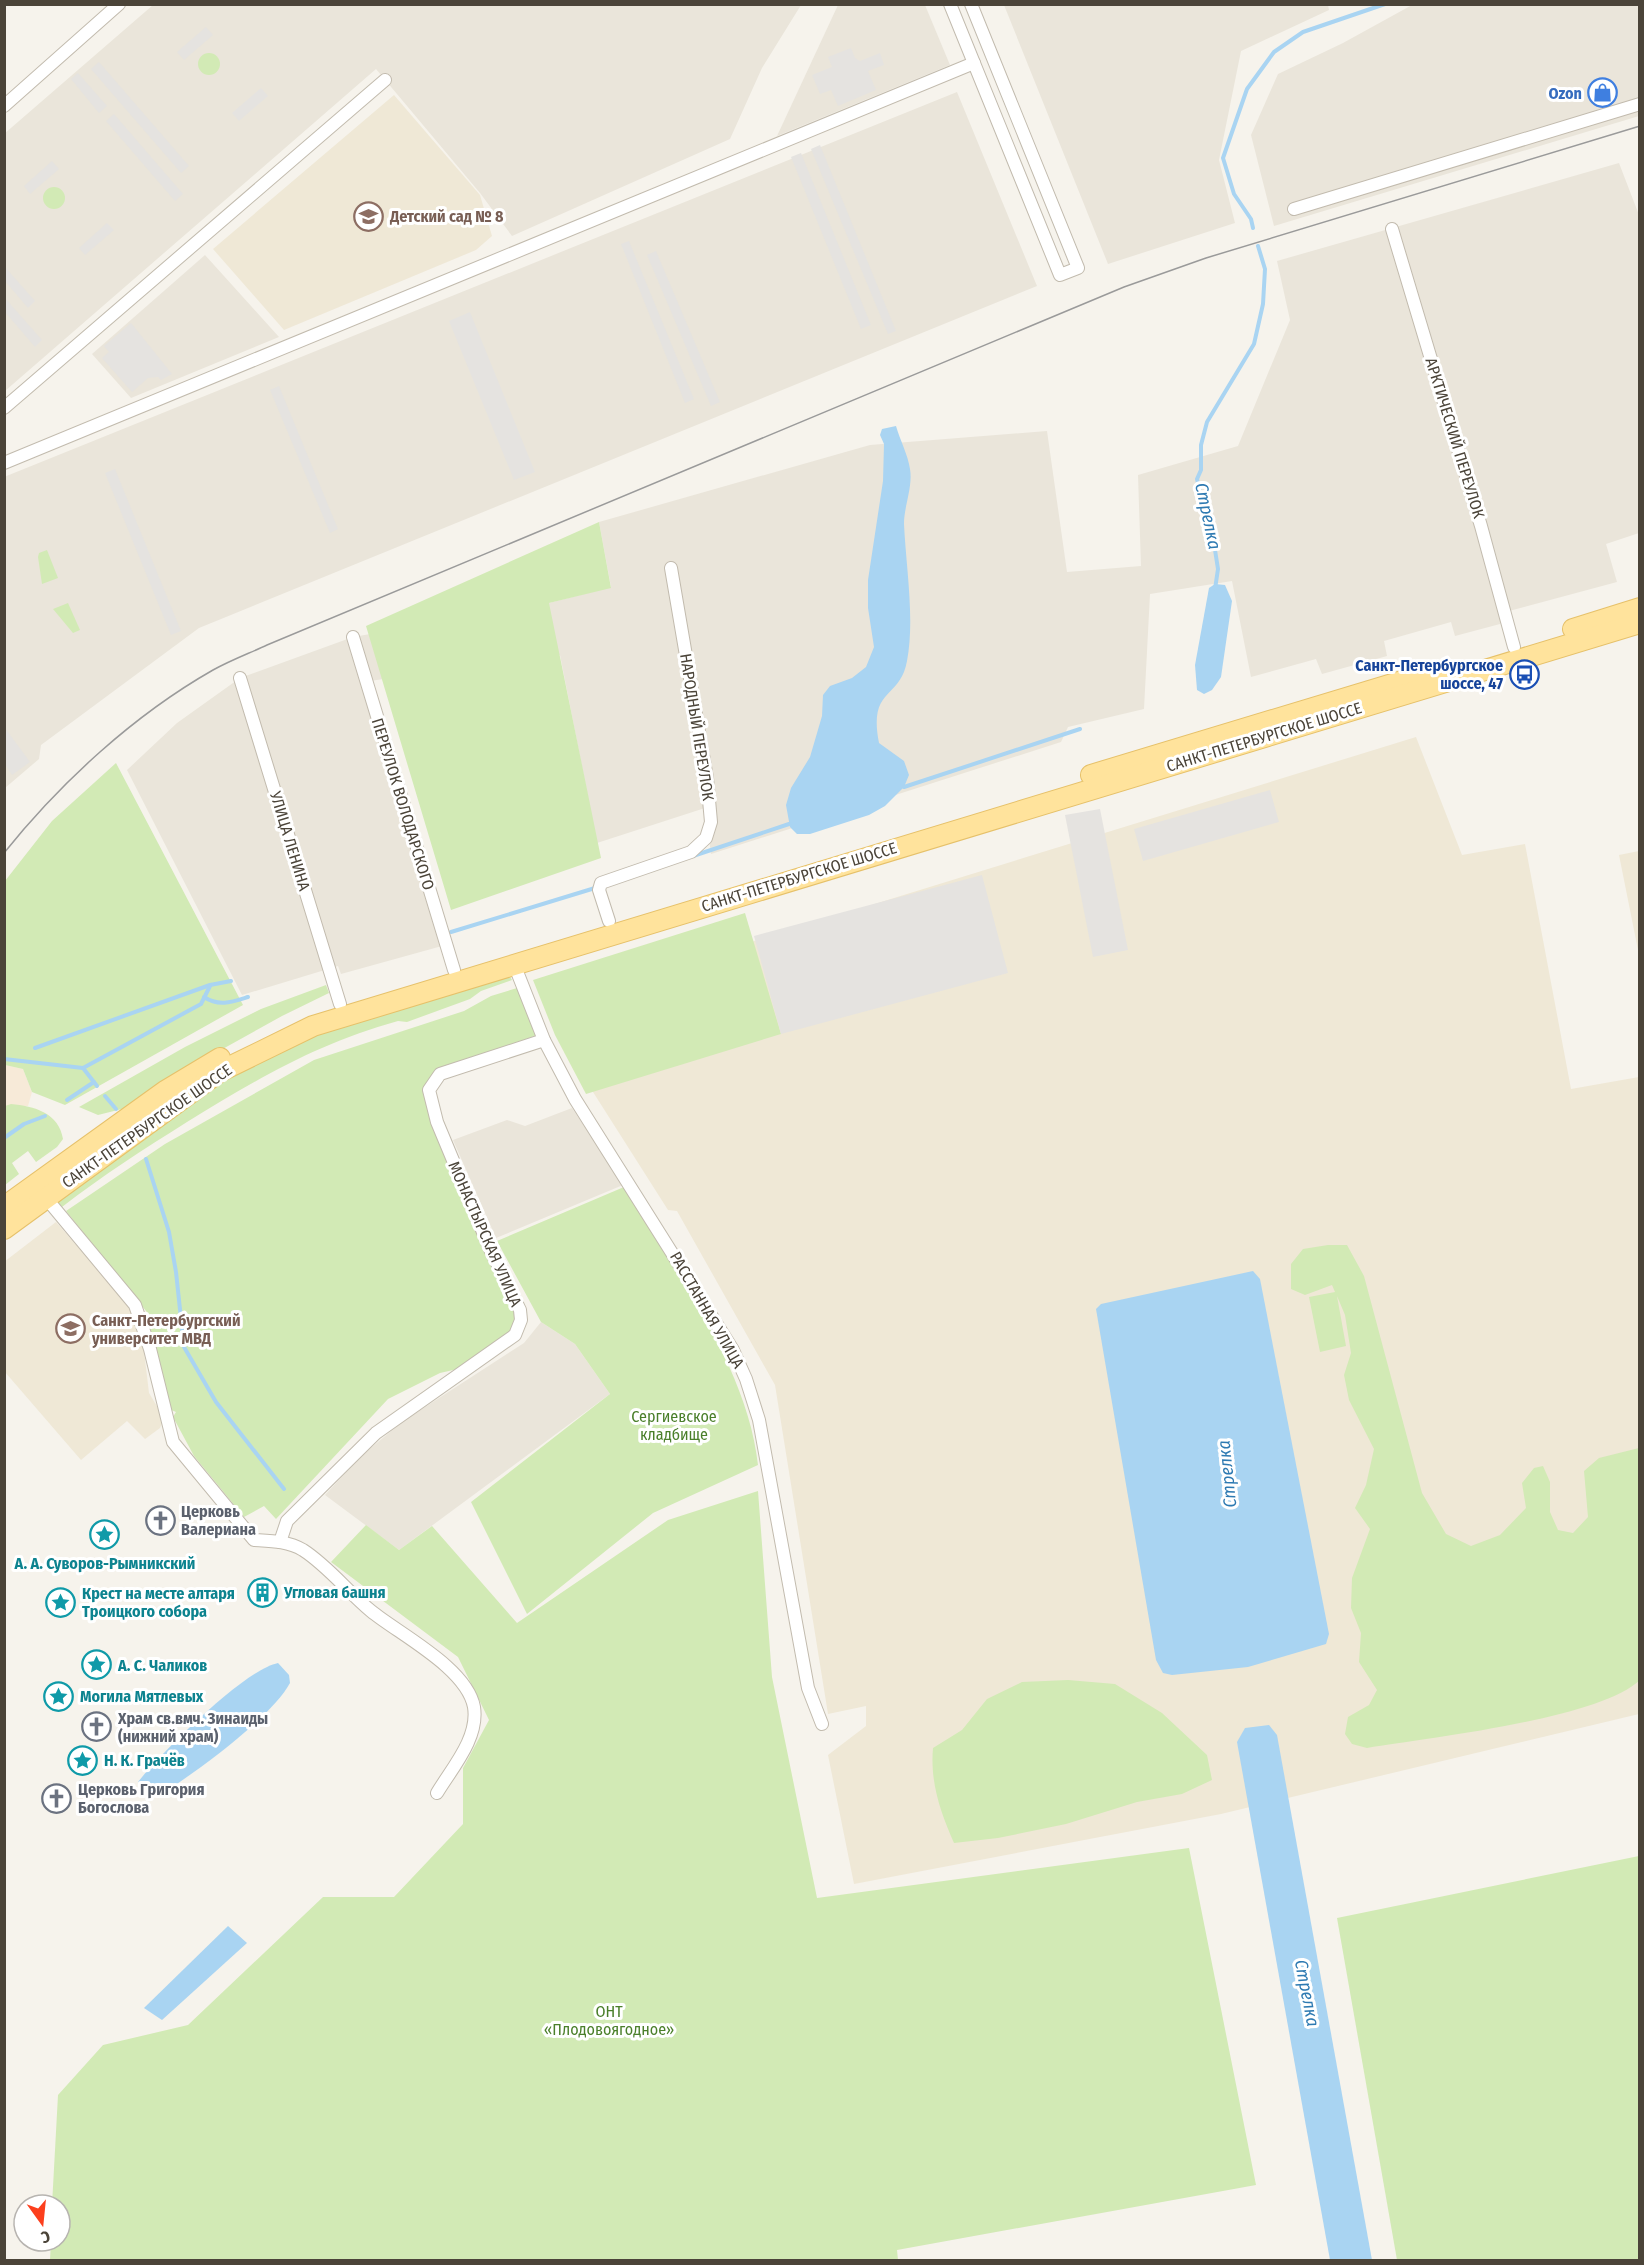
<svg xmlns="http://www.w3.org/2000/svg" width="1644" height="2265" font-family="'Fira Sans Condensed',sans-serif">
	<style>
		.residential { fill: #eae5da }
		.commercial { fill: #f7ead8 }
		.education { fill: #efe8d6 }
		.green { fill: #d2eab5 }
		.parking { fill: #e5e3e0 }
		.water { fill: #a9d4f2 }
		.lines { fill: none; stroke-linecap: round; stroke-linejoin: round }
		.stream { stroke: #a9d4f2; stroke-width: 4 }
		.street-casing { stroke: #c2bbae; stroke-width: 14 }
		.primary-casing { stroke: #e6c16a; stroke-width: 22 }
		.street { stroke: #fff; stroke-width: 12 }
		.primary { stroke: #ffe39c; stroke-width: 20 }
		.tram { stroke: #9a9a9a; stroke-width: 1.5 }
		.labels { text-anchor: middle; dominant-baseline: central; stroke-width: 6; stroke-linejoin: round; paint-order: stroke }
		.shop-label { font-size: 16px; font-weight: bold; fill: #366cbe; stroke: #fff; text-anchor: end }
		.education-label { font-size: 16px; font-weight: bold; fill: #785e54; stroke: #fff; text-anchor: start }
		.street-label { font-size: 16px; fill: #4b4439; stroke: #fff }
		.transit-label { font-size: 16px; font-weight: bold; fill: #164399; stroke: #fff; text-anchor: end }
		.park-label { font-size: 16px; fill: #4a7f2a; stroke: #fff }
		.worship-label { font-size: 16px; font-weight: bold; fill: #5b616d; stroke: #fff; text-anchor: start }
		.culture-label { font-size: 16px; font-weight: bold; fill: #0d838f; stroke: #fff; text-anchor: start }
		.water-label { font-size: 18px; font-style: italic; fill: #2e7ab2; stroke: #fff }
	</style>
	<rect width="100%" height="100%" fill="#f6f3ec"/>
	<g class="residential">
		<path d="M153 5H801L762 68 730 139 512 236 480 193 376 69 5 391 4 134Z"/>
		<path d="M838 5H925L950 65 777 136Z"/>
		<path d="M1328 5 1329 10 1241 51 1219 160 1235 223 1108 264 1004 5Z"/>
		<path d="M1412 5H1639V116L1274 226 1251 135 1278 74 1343 43Z"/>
		<path d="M957 92 1037 286 199 628 41 745 39 759 5 788 4 477Z"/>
		<path d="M1619 163 1639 215V533L1606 544 1617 582 1509 611 1500 624 1455 636 1451 622 1384 641 1387 656 1322 674 1316 659 1251 677 1232 581 1150 594 1144 709 1068 727 1061 742 711 854 705 808 597 843 560 655 362 682 442 946 341 974 338 966 242 995 127 770 177 723 240 678 353 637 549 603 611 587 599 522 870 445 1047 431 1067 572 1141 566 1138 475 1238 446 1290 320 1277 261Z"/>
		<path d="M205 255 279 337 131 398 92 354Z"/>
		<path d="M572 1108 623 1185 496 1238 453 1140 507 1120 525 1126Z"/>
		<path d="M541 1322 575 1344 610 1394 399 1550 325 1495 360 1457 402 1422 524 1343Z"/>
	</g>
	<path class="commercial" d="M5 1065 23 1069 32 1092 28 1106H5Z"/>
	<g class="education">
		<path d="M394 95 480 195 492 236 476 250 284 330 213 249Z"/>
		<path d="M1416 737 1462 855 1525 844 1571 1089 1639 1077V1714L1221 1814 854 1884 828 1755 866 1726V1706L828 1714 775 1385 677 1211 668 1210 593 1092 550 1004Z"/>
		<path d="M1639 851H1640L1639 955 1619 855Z"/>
		<path d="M56 1222 130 1307 144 1351 149 1393 164 1418 160 1428 145 1439 127 1421 81 1460 5 1372 4 1262Z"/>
	</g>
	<g class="green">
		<circle cx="209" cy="64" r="11"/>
		<circle cx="54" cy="198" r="11"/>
		<path d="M599 522 611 588 549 603 601 858 451 910 366 626Z"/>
		<path d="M47 550 58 578 42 584 38 557 39 553Z"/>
		<path d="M68 603 80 630 73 633 53 609Z"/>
		<path d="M116 763 243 1005 65 1105 32 1092 23 1069 5 1065V881L52 821Z"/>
		<path d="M745 913 781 1034 586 1094 555 1035 533 980Z"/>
		<path d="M509 975 512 980 481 991 470 999 407 1022 398 1021C316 1044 259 1078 187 1122 144 1149 102 1176 62 1207L55 1199 192 1097 306 1037Z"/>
		<path d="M326 985 329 993 282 1016 192 1066 130 1107 98 1115 79 1107 185 1047 261 1009Z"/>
		<path d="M517 988 537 1035 438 1071 432 1076 423 1094 467 1207 513 1307 515 1320 511 1332 462 1368 440 1373 388 1399 276 1519 264 1506 244 1517 194 1456 173 1417 176 1412 169 1409C162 1379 154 1349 148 1319L150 1316 66 1211 165 1144 314 1060 464 1011 491 996Z"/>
		<path d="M11 1104C34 1106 59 1113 63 1139L57 1147 36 1162 28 1151 12 1163 19 1174 5 1185V1106Z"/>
		<path d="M624 1187C674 1268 748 1369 758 1465L653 1513 527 1614 471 1502 610 1394 575 1344 541 1322 497 1241Z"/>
		<path d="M1328 1245H1347L1364 1276 1422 1493 1446 1534 1471 1546 1500 1535 1526 1508 1522 1483 1534 1468 1543 1466 1550 1482V1512L1558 1530 1573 1533 1588 1517 1584 1471 1599 1458 1639 1448 1640 1680C1599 1719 1428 1738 1367 1748L1352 1744 1345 1734 1348 1717 1369 1705 1377 1690 1359 1662 1361 1633 1351 1608 1352 1578 1370 1529 1355 1508 1366 1485 1374 1449 1349 1400 1344 1375 1351 1353 1345 1315 1337 1296 1346 1346 1320 1352 1309 1297 1335 1292 1332 1285 1305 1295 1291 1289V1264L1303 1249Z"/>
		<path d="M758 1491 772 1677 817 1898 1189 1848 1256 2185 897 2250 898 2260H50L51 2241H60V2205H52L58 2095 103 2045 188 2025 323 1897H394L463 1824V1768L489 1720 458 1657 331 1562 366 1525 399 1550 432 1526 517 1623 668 1520Z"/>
		<path d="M1068 1680 1115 1684 1162 1713 1207 1755 1212 1780 1182 1794 1137 1802 1066 1824 998 1838 954 1843C940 1811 930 1782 933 1748L962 1730 987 1699 1022 1682Z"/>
		<path d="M1639 1856V2260H1397L1337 1918Z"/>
	</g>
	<g class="parking">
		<path d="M206 27 213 35 184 60 177 52Z"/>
		<path d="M851 48 855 58 860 61 880 53 884 65 868 71 876 90 838 106 831 90 820 94 812 75 832 67 828 57Z"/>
		<path d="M99 62 189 166 181 173 91 69Z"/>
		<path d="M78 73 107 106 99 113 71 79Z"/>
		<path d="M261 88 268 96 239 121 232 113Z"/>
		<path d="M114 114 183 194 175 201 106 121Z"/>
		<path d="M820 145 896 331 888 334 811 149Z"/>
		<path d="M801 153 871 325 861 329 791 157Z"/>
		<path d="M52 161 59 169 30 194 24 186Z"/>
		<path d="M107 223 114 230 85 255 79 248Z"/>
		<path d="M629 241 694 399 685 403 621 244Z"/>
		<path d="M656 251 720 402 711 406 647 255Z"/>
		<path d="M4 266 35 301 28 308 5 281Z"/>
		<path d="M4 297 42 340 35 347 5 312Z"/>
		<path d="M470 312 535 472 514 480 449 321Z"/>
		<path d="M131 323 172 374 161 380 158 377 148 378 132 392 102 358 109 352 104 346Z"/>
		<path d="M279 386 338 529 330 533 270 390Z"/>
		<path d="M115 469 181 631 171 635 105 473Z"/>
		<path d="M5 728 30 762 12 775 5 764Z"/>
		<path d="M1270 790 1279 822 1143 861 1134 829Z"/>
		<path d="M1100 809 1128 950 1093 957 1065 815Z"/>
		<path d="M982 875 1008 973 781 1034 754 936Z"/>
	</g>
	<g class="water">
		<path d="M896 426C900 440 908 455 910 469 913 487 904 506 904 524 906 567 915 619 907 661 900 700 868 687 879 743L904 761 909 775 904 787 885 806 869 815 810 834H797L790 827 786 805 791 788 810 757 822 716 823 695 830 686 852 678 866 667 874 647 868 608V580L883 481 884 444 880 435 882 429Z"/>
		<path d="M1215 584 1225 585 1232 601 1221 677 1212 690 1204 694 1197 690 1195 665 1209 588Z"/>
		<path d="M1253 1271 1260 1279 1329 1634 1326 1644 1248 1667 1172 1675 1163 1673 1156 1660 1096 1309 1101 1304Z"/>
		<path d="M278 1663 289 1675 290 1683C271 1718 193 1775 158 1796L148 1794 138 1782C161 1753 244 1670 278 1663Z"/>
		<path d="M1269 1725 1277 1735 1372 2260H1330L1237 1742 1245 1728Z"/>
		<path d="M228 1926 247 1943 162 2020 144 2008Z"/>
	</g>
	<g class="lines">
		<g class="stream">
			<path d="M1253 228 1251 219 1234 194 1223 158 1247 89 1274 52 1303 32 1385 4"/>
			<path d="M1215 589 1218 569 1209 512 1203 504 1197 479 1201 470V445L1207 422 1254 344 1263 304 1265 269 1258 246"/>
			<path d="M904 787 1080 729"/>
			<path d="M693 856 789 824"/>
			<path d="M451 932 595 888"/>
			<path d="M204 997C219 1007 232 1002 248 997"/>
			<path d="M35 1048 210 985 231 981"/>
			<path d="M4 1059 83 1068 97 1086"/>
			<path d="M83 1068 201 1004 210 986"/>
			<path d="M105 1096 116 1109"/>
			<path d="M67 1100 94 1082"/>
			<path d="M4 1138 24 1124 45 1116"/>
			<path d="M146 1159 169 1232 176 1272 184 1347 216 1402 284 1489"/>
		</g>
		<defs>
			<g id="street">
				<path d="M950 4 1060 275 1078 268 971 4"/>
				<path d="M4 106 119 4"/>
				<path d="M1294 209 1640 104"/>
				<path d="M1392 229 1481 526 1514 647"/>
				<path d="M4 408 385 80"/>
				<path d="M4 463 974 63"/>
				<path d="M353 637 454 970"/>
				<path d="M240 678 340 1004"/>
				<path d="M609 921 599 890 601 883 691 852 706 838 711 822 707 778 671 568"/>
				<path d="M514 964 544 1040 575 1099 733 1350 746 1379 759 1420 808 1688 822 1724"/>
				<path d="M46 1198 135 1305 150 1349 173 1442 254 1540C271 1541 288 1541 303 1550 328 1566 348 1592 371 1611 399 1634 467 1668 474 1707 479 1738 452 1768 437 1793"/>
				<path d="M280 1542 287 1521 376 1433 515 1335 521 1320 520 1310 490 1249 437 1122 429 1090 440 1074 544 1040"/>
			</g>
			<g id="primary">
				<path d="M1573 629 1640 608"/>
				<path d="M1091 775 1422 675"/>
				<path d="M4 1207 165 1091 220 1058"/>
				<path d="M4 1229 219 1072 313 1026 1640 623"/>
			</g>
		</defs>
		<use href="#street" class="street-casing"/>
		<use href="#primary" class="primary-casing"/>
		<use href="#street" class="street"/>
		<use href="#primary" class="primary"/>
		<path class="tram" d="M4 853C61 782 134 715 213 670 231 660 250 653 267 645L1124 287 1206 258 1640 126"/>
	</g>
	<defs>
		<symbol id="shop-ring" viewBox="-11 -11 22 22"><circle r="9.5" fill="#fff" stroke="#3f7fe0" stroke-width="1.5"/><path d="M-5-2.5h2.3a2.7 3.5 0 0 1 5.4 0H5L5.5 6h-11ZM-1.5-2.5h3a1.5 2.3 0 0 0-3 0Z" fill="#3f7fe0"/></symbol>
		<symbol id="school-ring" viewBox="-11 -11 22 22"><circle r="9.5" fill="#fff" stroke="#8d6e63" stroke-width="1.5"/><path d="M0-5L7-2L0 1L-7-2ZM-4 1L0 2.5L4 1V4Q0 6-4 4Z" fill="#8d6e63"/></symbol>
		<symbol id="bus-ring" viewBox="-11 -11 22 22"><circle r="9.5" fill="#fff" stroke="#1a4fb4" stroke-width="1.5"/><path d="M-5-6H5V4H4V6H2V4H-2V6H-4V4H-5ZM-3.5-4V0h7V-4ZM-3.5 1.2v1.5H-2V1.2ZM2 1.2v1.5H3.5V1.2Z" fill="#1a4fb4"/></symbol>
		<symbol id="university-ring" viewBox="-11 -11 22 22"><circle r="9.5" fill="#fff" stroke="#8d6e63" stroke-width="1.5"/><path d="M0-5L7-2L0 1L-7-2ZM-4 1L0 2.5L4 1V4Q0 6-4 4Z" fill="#8d6e63"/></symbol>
		<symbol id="church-ring" viewBox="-11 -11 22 22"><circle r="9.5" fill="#fff" stroke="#6b7280" stroke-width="1.5"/><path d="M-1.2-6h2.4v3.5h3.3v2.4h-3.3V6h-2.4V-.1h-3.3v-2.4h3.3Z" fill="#6b7280"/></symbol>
		<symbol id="sight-ring" viewBox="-11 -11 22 22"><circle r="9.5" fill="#fff" stroke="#0f9aa8" stroke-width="1.5"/><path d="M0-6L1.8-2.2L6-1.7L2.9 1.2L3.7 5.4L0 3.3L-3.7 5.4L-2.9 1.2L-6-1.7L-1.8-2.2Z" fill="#0f9aa8"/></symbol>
		<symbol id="building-ring" viewBox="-11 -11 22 22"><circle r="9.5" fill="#fff" stroke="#0f9aa8" stroke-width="1.5"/><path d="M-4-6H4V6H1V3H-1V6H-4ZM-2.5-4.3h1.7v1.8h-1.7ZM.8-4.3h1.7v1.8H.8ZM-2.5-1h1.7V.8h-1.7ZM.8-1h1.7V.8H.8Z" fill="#0f9aa8"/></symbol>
	</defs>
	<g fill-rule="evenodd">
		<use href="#shop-ring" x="1586" y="76" width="33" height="33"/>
		<use href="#school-ring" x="352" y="200" width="33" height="33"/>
		<use href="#bus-ring" x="1508" y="658" width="33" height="33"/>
		<use href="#university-ring" x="54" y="1312" width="33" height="33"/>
		<use href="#church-ring" x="144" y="1504" width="33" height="33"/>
		<use href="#sight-ring" x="88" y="1518" width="33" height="33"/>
		<use href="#building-ring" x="246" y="1576" width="33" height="33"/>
		<use href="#sight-ring" x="44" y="1586" width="33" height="33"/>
		<use href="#sight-ring" x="80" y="1648" width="33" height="33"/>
		<use href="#sight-ring" x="42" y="1680" width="33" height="33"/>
		<use href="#church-ring" x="80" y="1710" width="33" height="33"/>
		<use href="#sight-ring" x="66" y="1744" width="33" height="33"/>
		<use href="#church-ring" x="40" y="1782" width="33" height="33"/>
	</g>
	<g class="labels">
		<g class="shop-label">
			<text x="1582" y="93">Ozon</text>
		</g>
		<g class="education-label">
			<text x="390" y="216">Детский сад № 8</text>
			<text x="92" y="1320">Санкт-Петербургский<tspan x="92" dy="18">университет МВД</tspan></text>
		</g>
		<g class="street-label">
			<text transform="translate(1455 438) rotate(73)">АРКТИЧЕСКИЙ ПЕРЕУЛОК</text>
			<text transform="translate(697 727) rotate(81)">НАРОДНЫЙ ПЕРЕУЛОК</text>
			<text transform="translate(1264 737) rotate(-17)">САНКТ-ПЕТЕРБУРГСКОЕ ШОССЕ</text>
			<text transform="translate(403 804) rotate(73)">ПЕРЕУЛОК ВОЛОДАРСКОГО</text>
			<text transform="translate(290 841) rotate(73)">УЛИЦА ЛЕНИНА</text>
			<text transform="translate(799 877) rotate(-17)">САНКТ-ПЕТЕРБУРГСКОЕ ШОССЕ</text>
			<text transform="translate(147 1126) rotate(-35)">САНКТ-ПЕТЕРБУРГСКОЕ ШОССЕ</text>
			<text transform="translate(485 1234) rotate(66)">МОНАСТЫРСКАЯ УЛИЦА</text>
			<text transform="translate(707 1310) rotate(60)">РАССТАННАЯ УЛИЦА</text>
		</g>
		<g class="transit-label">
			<text x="1503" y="665">Санкт-Петербургское<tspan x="1503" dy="18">шоссе, 47</tspan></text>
		</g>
		<g class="park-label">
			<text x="674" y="1416">Сергиевское<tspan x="674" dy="18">кладбище</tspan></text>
			<text x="609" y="2011">ОНТ<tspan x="609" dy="18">«Плодовоягодное»</tspan></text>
		</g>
		<g class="worship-label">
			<text x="181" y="1511">Церковь<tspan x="181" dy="18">Валериана</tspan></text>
			<text x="118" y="1718">Храм св.вмч. Зинаиды<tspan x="118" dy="18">(нижний храм)</tspan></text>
			<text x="78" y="1789">Церковь Григория<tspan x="78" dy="18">Богослова</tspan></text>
		</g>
		<g class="culture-label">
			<text x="105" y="1563" text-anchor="middle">А. А. Суворов-Рымникский</text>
			<text x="284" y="1592">Угловая башня</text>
			<text x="82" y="1593">Крест на месте алтаря<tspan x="82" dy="18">Троицкого собора</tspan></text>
			<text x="118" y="1665">А. С. Чаликов</text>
			<text x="80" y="1696">Могила Мятлевых</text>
			<text x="104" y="1760">Н. К. Грачёв</text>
		</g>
		<g class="water-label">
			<text transform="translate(1208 516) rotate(78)">Стрелка</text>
			<text transform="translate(1227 1474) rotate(-96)">Стрелка</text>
			<text transform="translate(1307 1993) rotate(79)">Стрелка</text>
		</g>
	</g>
	<rect width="1644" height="2265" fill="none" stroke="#4b4439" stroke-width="12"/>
	<g transform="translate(42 2223) rotate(165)"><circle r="28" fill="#ffffff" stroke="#b7b4b0" stroke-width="1.5"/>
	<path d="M0-4.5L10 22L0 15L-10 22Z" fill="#fc3f1d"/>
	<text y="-9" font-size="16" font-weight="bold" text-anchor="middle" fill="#4b4439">С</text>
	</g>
</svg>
